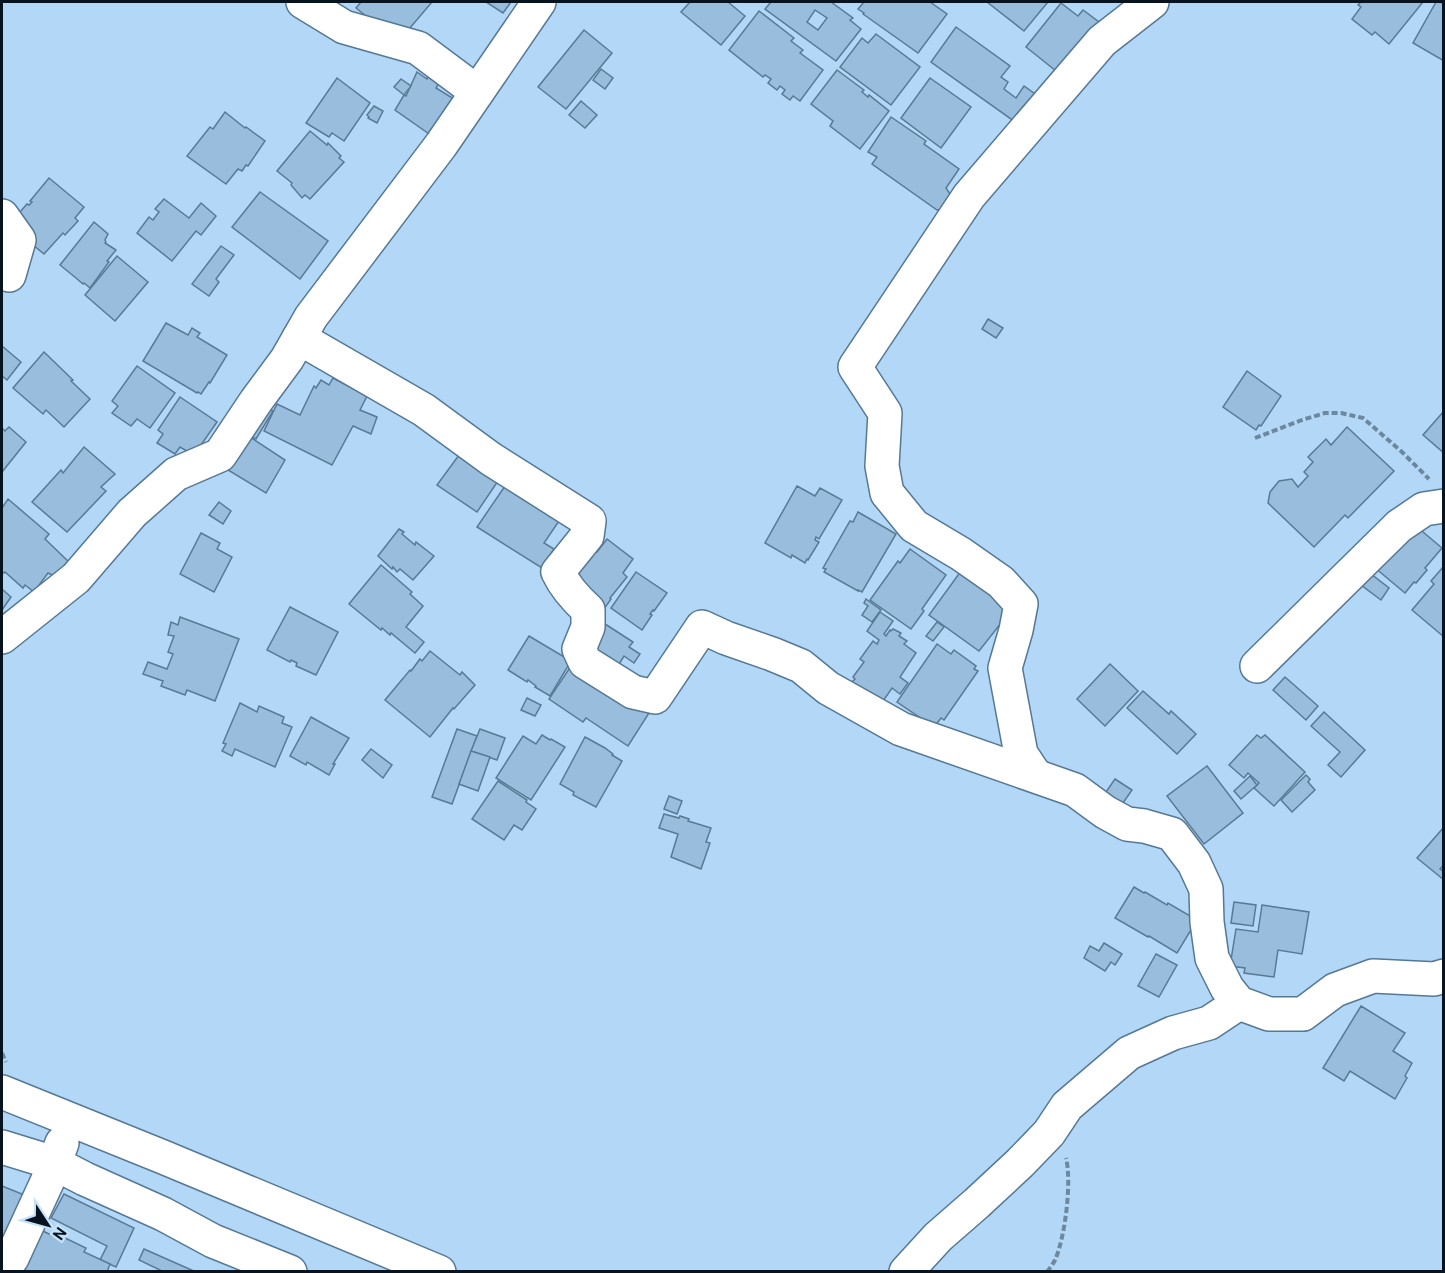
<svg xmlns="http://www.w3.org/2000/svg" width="1445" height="1273" font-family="Cabin,sans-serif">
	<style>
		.building { fill: #99bddc; stroke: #587a96; stroke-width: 1.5; fill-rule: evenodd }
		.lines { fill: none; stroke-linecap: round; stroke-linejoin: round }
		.minor-casing { stroke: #557894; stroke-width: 36 }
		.path { stroke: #6c879e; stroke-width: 4; stroke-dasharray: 6 3; stroke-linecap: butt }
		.minor { stroke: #fff; stroke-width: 33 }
	</style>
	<rect width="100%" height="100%" fill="#b2d7f7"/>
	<g class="building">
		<path d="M361 2H432L404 35 386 32 356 8Z"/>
		<path d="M486 2H511L503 13Z"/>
		<path d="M690 2H728L745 16 721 45 681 12Z"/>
		<path d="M771 2H831L853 18 850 20 861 29 836 61 765 9ZM815 10 827 18 818 30 807 22Z"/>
		<path d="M864 2H930L947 14 918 53 863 14 864 13 858 9Z"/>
		<path d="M987 2H1048L1024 31Z"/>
		<path d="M1361 2H1423L1389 44 1375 32 1372 35 1352 19 1361 7 1358 5Z"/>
		<path d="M1436 2 1444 3V61L1413 43Z"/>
		<path d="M1061 3 1078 16 1083 10 1099 22 1061 75 1026 47Z"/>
		<path d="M759 11 794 38 791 41 803 50 800 53 823 70 800 101 793 96 790 100 782 94 785 90 780 86 777 90 768 83 771 79 765 75 763 77 729 50Z"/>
		<path d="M956 27 1010 66 1001 77 1008 82 1004 89 1016 98 1024 86 1045 101 1025 129 931 62Z"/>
		<path d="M584 30 612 53 566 109 538 87Z"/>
		<path d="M876 34 920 67 891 105 840 67 862 38 868 43Z"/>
		<path d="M601 69 613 78 605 89 593 80Z"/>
		<path d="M837 70 864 90 862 92 868 97 869 95 889 111 860 149 830 126 833 121 811 104Z"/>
		<path d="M417 72 427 79 428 76 439 83 436 88 454 99 432 136 395 110 404 95 406 96Z"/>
		<path d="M337 78 370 103 344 141 332 133 329 137 306 123Z"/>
		<path d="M930 78 971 107 941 148 901 118Z"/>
		<path d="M401 79 411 86 404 95 394 87Z"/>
		<path d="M581 101 597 115 585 128 569 115Z"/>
		<path d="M374 106 383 111 377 123 368 118 369 117 367 115Z"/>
		<path d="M225 112 245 128 246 127 265 141 248 166 246 165 242 171 238 169 226 184 187 156 210 127 213 129Z"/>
		<path d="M891 117 926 141 924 144 959 169 946 188 950 194V201L942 209 937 210 872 164 877 157 868 152Z"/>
		<path d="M310 131 327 145 328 143 341 156 339 158 344 162 310 199 305 195 302 198 291 185 292 183 277 171Z"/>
		<path d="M49 178 84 207 75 218 78 221 65 235 63 233 44 254 21 235 13 220 27 204 29 205 32 202 30 201Z"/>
		<path d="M260 192 328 241 300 279 232 227Z"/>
		<path d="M164 199 189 218 201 203 216 216 201 235 196 231 172 261 137 233 149 217 153 220 159 212 155 209Z"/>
		<path d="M94 222 108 234 105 240 106 242 105 243 116 250 107 261 109 262 90 288 84 283 83 284 76 278 60 265Z"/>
		<path d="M221 246 234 255 216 279 219 282 209 296 192 284Z"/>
		<path d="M117 256 148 282 115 321 85 295Z"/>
		<path d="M988 319 1003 328 996 338 982 329Z"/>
		<path d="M166 323 188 335 192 328 200 333 197 337 227 355 210 383 209 382 201 394 198 392 197 393 143 361Z"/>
		<path d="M2 346 21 362 7 380 2 376Z"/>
		<path d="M44 352 73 380 71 381 90 399 64 427 46 410 43 414 13 388Z"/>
		<path d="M137 366 175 393 150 428 137 419 131 426 112 413 118 406 112 401Z"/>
		<path d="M1247 371 1281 396 1261 426 1259 425 1256 430 1223 407Z"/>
		<path d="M333 378 367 396 360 410 377 417 371 434 353 426 332 465 264 431 277 404 300 415 314 386 316 388 321 380 329 385Z"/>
		<path d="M180 397 217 422 194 455 180 447 175 454 157 443 163 434 158 430Z"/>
		<path d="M259 403 273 411 256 439 242 431Z"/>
		<path d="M1444 411V453L1423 435Z"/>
		<path d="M9 427 26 442 2 472V428L5 431Z"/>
		<path d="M1347 427 1394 471 1348 518 1345 515 1314 547 1268 503 1270 492 1279 481 1292 479 1298 487 1308 476 1304 472 1313 462 1308 457 1326 439 1331 445Z"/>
		<path d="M247 435 285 460 266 493 228 470Z"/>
		<path d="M84 447 115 474 101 487 106 491 67 532 32 502 61 470 63 473Z"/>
		<path d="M459 455 498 481 477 512 437 485Z"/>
		<path d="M505 486 561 518 544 543 554 549 542 568 477 527Z"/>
		<path d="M797 486 815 496 820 488 842 500 819 539 816 537 815 540 819 542 808 560 807 559 805 563 792 555 791 558 765 543Z"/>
		<path d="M8 499 49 534 45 539 71 564 57 577 48 573 34 592 25 585 23 588 5 572 4 573 2 572V508Z"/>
		<path d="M219 502 231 511 223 524 209 515Z"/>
		<path d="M858 512 896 534 862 592 858 590V591L824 572 826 569 823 568 850 521 853 522Z"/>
		<path d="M1410 521 1442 548 1425 568 1427 570 1416 583 1414 582 1405 593 1368 562Z"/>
		<path d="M399 529 404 532 402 534 415 545 416 542 434 556 413 580 400 569 397 572 393 567 392 569 378 556Z"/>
		<path d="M201 533 220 543 217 549 232 557 214 592 180 574Z"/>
		<path d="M607 539 633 559 623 573 627 577 610 598 611 599 604 609 564 578 589 545 597 552Z"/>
		<path d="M910 549 946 575 922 609 924 611 911 629 870 600 898 561 900 563Z"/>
		<path d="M381 565 412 592 410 594 423 606 406 627 424 642 415 653 391 633 390 635 382 628 381 630 349 604Z"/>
		<path d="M1444 566V637L1412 610 1434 584 1431 581Z"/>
		<path d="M1362 567 1389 588 1381 600 1353 579Z"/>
		<path d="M961 571 1013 608 979 651 929 615Z"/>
		<path d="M636 572 667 593 654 611 653 610 650 614 652 615 642 630 611 608Z"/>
		<path d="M2 589 11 597 2 610Z"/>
		<path d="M866 599 881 610 872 622 862 615 868 606 864 603Z"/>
		<path d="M290 607 338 632 316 675 296 666 297 663 291 660 290 662 267 650Z"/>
		<path d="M880 612 893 621 884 634 886 636 890 630 891 631 893 629 901 633 899 636 907 641 904 644 916 653 900 677 908 683 900 694 892 688 881 704 852 682 855 679 853 677 864 662 860 659 873 641 877 644 879 640 867 631Z"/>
		<path d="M180 617 239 639 215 701 187 690 185 695 161 686 163 681 143 674 148 662 167 669 173 654 168 652 174 636 168 635 171 622 178 625Z"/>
		<path d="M602 622 633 642 629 647 640 654 634 663 624 656 613 674 583 656Z"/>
		<path d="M937 622 944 627 933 641 926 636Z"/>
		<path d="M529 636 571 661 550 696 535 687 536 686 528 680 527 682 508 670Z"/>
		<path d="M937 644 951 654 954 650 976 666 974 669 978 671 944 720 941 718 934 727 897 702Z"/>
		<path d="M430 651 460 675 462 672 475 685 454 709 453 708 430 737 385 700 410 670 411 671 420 659 422 661Z"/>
		<path d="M575 660 608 685 649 713 628 746 586 718 583 722 549 699Z"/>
		<path d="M1110 664 1138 691 1105 726 1077 699Z"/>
		<path d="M1285 677 1318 706 1306 720 1273 690Z"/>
		<path d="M1143 691 1169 714 1171 711 1196 734 1177 754 1127 708Z"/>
		<path d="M527 698 541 705 535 716 521 710Z"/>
		<path d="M240 703 257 712 259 706 284 717 282 723 292 727 275 767 235 749 232 756 222 751 226 744 223 743Z"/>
		<path d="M1324 712 1365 750 1341 777 1328 765 1340 752 1311 726Z"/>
		<path d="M311 717 349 738 333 764H335L329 775 307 762 306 765 290 756Z"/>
		<path d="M457 729 477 736 452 804 432 797Z"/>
		<path d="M480 729 505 738 497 760 471 751Z"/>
		<path d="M542 735 550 740 551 739 565 747 531 800 496 778 523 736 536 744Z"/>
		<path d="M1257 735 1261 738 1265 735 1305 772 1274 806 1254 788 1259 783 1248 773 1244 778 1229 765Z"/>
		<path d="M585 737 605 748 613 754 612 755 622 761 596 807 573 795 574 792 560 784Z"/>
		<path d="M371 749 392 765 383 778 362 760Z"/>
		<path d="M471 751 490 757 478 791 459 784Z"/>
		<path d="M1207 766 1243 813 1204 844 1167 796Z"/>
		<path d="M1306 775 1310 779 1308 782 1315 790 1292 812 1281 800Z"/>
		<path d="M1250 776 1257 785 1241 799 1234 791Z"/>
		<path d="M1115 779 1132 790 1116 813 1099 802Z"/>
		<path d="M498 781 527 800 526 802 536 809 522 830 514 825 504 840 472 819Z"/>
		<path d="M669 796 682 801 677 814 664 809Z"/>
		<path d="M664 814 679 818 680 816 689 819 688 821 711 828 706 842 710 843 701 869 671 857 678 834 659 828Z"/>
		<path d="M1444 827V865L1440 869 1444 872V880L1417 858Z"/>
		<path d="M1134 887 1144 893 1145 892 1167 905 1168 903 1197 920 1177 953 1149 936 1148 937 1115 918Z"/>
		<path d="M1234 902 1256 905 1253 926 1231 923Z"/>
		<path d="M1262 905 1309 912 1302 954 1278 950 1274 977 1244 973 1245 968 1230 966 1236 929 1258 932Z"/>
		<path d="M1104 943 1122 954 1115 965 1111 962 1105 971 1084 958 1090 946 1099 951Z"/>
		<path d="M1156 954 1177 965 1159 997 1138 986Z"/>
		<path d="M1361 1006 1405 1033 1393 1051 1412 1063 1405 1076 1407 1078 1395 1099 1350 1071 1344 1081 1323 1068Z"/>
		<path d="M2 1186 37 1200 2 1260Z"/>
		<path d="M64 1194 134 1228 116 1267 100 1260 107 1246 51 1218Z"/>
		<path d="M41 1230 59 1239 61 1236 86 1248 84 1252 110 1264 107 1272H22Z"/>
		<path d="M144 1249 196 1272H164L139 1260Z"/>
	</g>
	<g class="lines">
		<defs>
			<g id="minor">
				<path d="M303 2 344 27 418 48 477 92"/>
				<path d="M2 216 19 240 9 275"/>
				<path d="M299 338 424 410 491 459 589 521 587 536 558 572C565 587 576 599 588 610V627L579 649 585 662 633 692 655 697 702 627 726 638 772 654 801 666 828 688 901 729 1075 790 1105 812 1127 824 1144 826 1172 834 1194 863 1206 889 1207 922 1212 958 1227 988 1239 1003 1269 1014H1303L1335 990 1373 976 1434 979 1444 976"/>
				<path d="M2 637 76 578 132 513 176 474 220 455 256 401 287 359 311 317 441 145 539 2"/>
				<path d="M1257 666 1399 526 1424 509 1444 506"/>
				<path d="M1035 775 1021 754 1005 668 1016 630 1021 604 1001 582 961 554 914 526 887 493 882 466 885 413 855 367 969 196 1102 41 1152 2"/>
				<path d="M2 1092 163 1157 439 1272"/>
				<path d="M2 1147 54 1163 85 1179 163 1214 213 1241 290 1272"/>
				<path d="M2 1272 12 1258 47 1182 62 1143"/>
				<path d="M906 1272 938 1237 977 1203 1020 1163 1049 1133 1067 1106 1129 1053 1173 1033 1209 1023 1239 1003"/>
			</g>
		</defs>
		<use href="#minor" class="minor-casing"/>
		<g class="path">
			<path d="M1255 438 1302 420 1325 413H1341L1363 418 1402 452 1429 479"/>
			<path d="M2 1053 6 1062"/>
			<path d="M1047 1272C1050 1268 1053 1264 1055 1260 1065 1238 1072 1182 1066 1158"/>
		</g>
		<use href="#minor" class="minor"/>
	</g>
	<rect width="1445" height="1273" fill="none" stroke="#07141f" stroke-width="6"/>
	<g transform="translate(48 1225) rotate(126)" stroke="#c5e3fd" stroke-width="4.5" paint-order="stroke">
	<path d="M0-4.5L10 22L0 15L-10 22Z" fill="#07141f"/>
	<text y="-9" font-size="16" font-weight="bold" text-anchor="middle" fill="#07141f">N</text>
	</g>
</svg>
